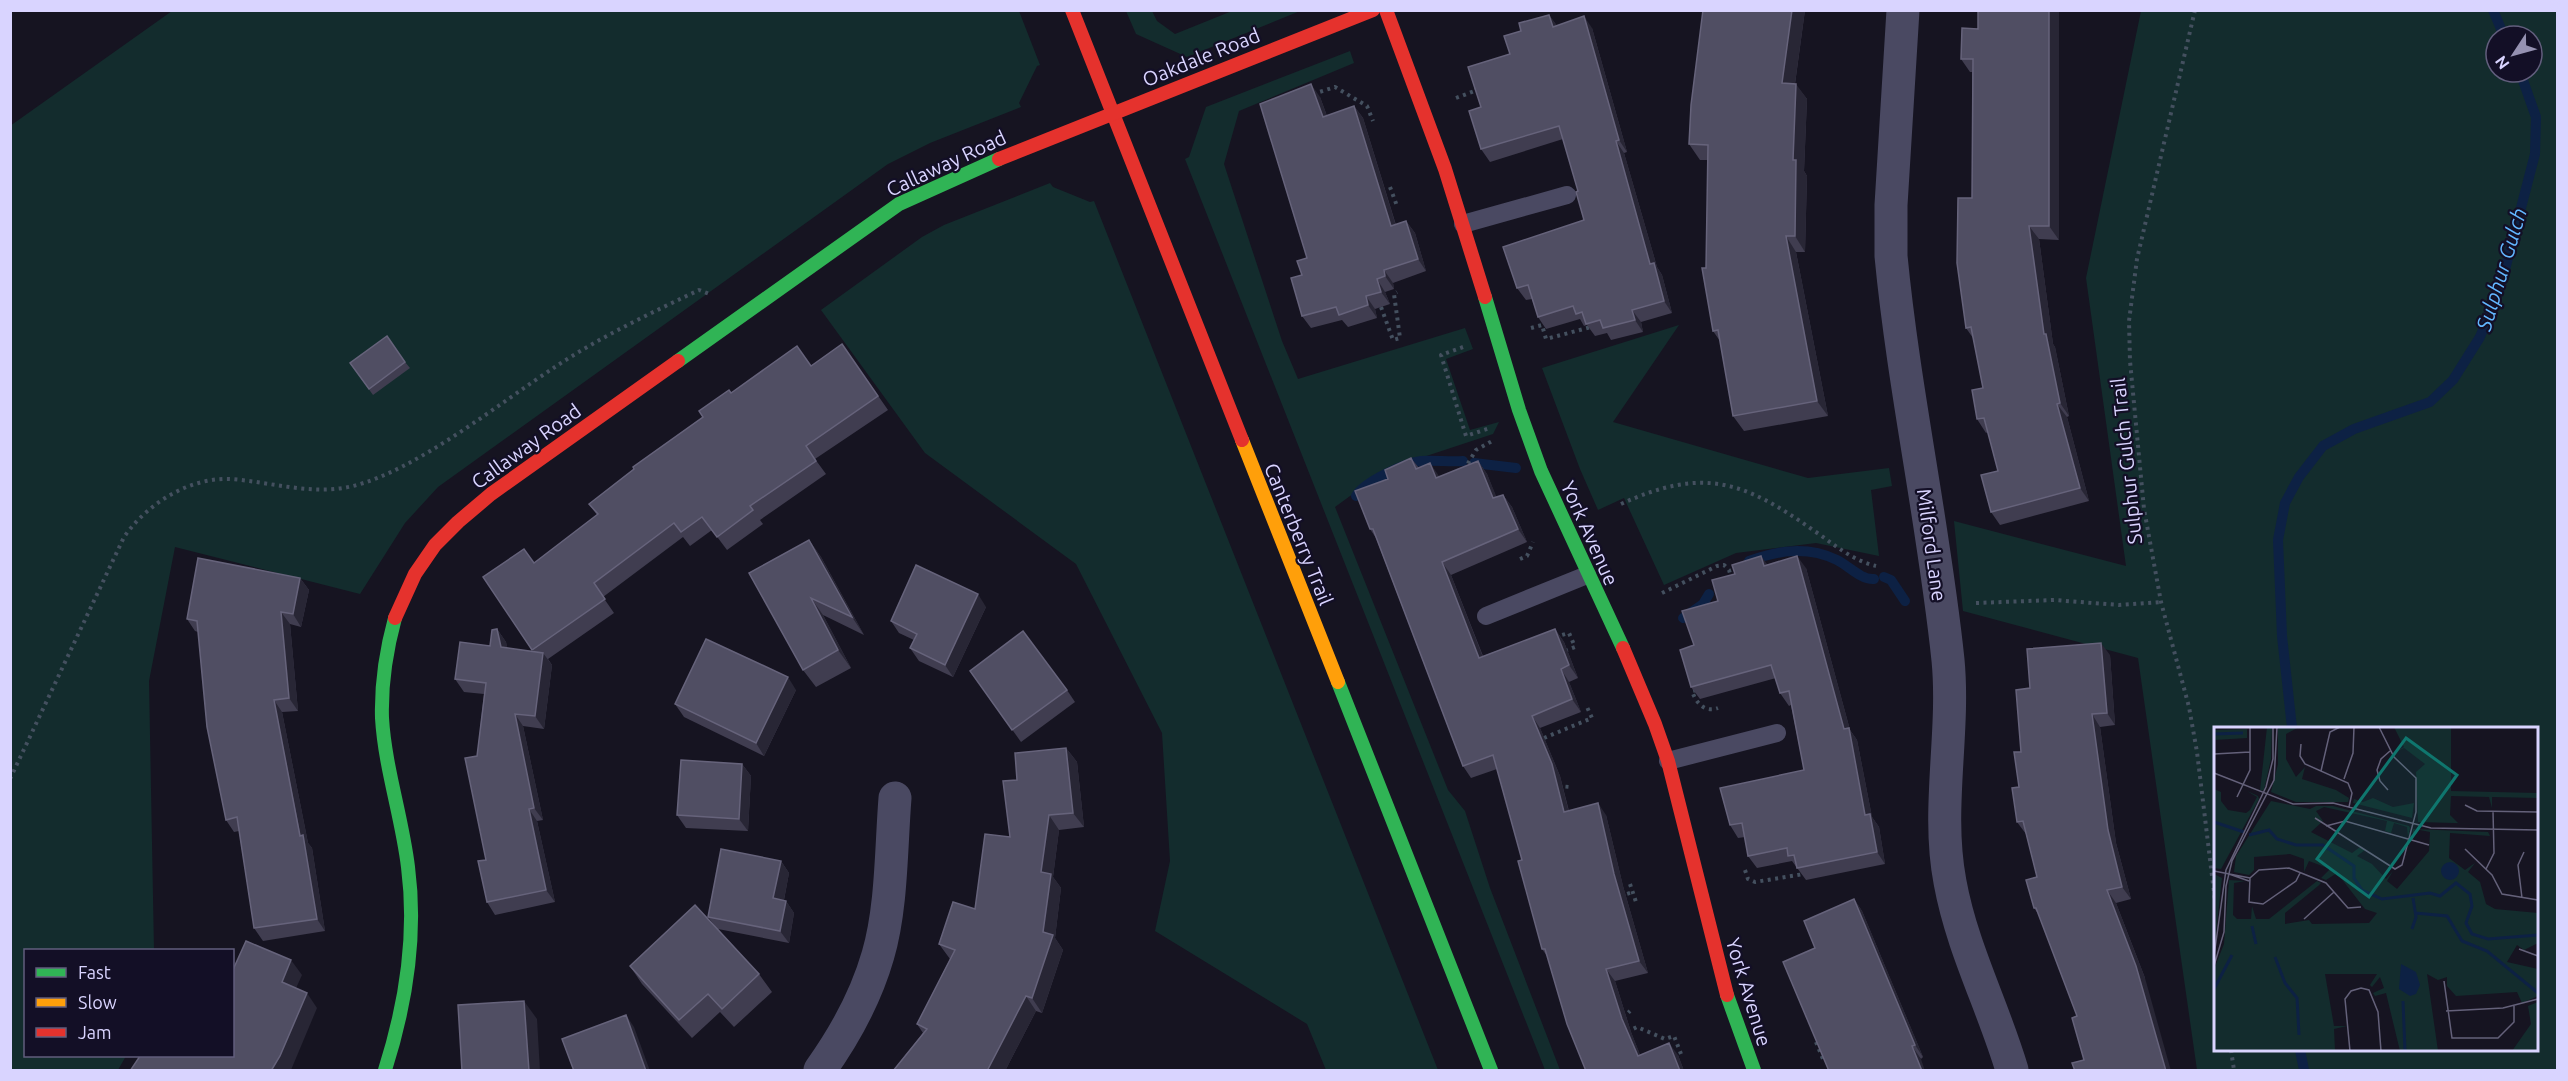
<svg xmlns="http://www.w3.org/2000/svg" width="2568" height="1081" font-family="Ubuntu,sans-serif">
	<style>
		.green { fill: #132c2d; fill-rule: evenodd }
		.lines { fill: none; stroke-linecap: round; stroke-linejoin: round }
		.stream { stroke: #0d2144; stroke-width: 10 }
		.path { stroke: #44505f; stroke-width: 4; stroke-dasharray: 3 4.5; stroke-linecap: butt }
		.lane { stroke: #4a4962; stroke-width: 18 }
		.street { stroke: #4a4962; stroke-width: 33 }
		.fast { stroke: #30b455; stroke-width: 14 }
		.slow { stroke: #ff9f0a; stroke-width: 14 }
		.jam { stroke: #e5322d; stroke-width: 14 }
		.wall { fill: #403d50 }
		.shaded-wall { fill: #282635 }
		.building { fill: #504e63; stroke: #66637b; stroke-width: 1.5 }
		.labels { text-anchor: middle; dominant-baseline: central; stroke-width: 4.5; stroke-linejoin: round; paint-order: stroke }
		.street-label { font-size: 20px; fill: #d9d4ff; stroke: #130f26 }
		.water-label { font-size: 21px; font-style: italic; fill: #62b6ff; stroke: #130f26 }
		.inset-river { fill: none; stroke: #0d2144; stroke-width: 3 }
		.inset-road { fill: none; stroke: #64617a; stroke-width: 1.5 }
		.view { fill: #0f766e; fill-opacity: 0.15; stroke: #0f766e; stroke-width: 3 }
		.inset-edge { fill: none; stroke: #d9d4ff; stroke-width: 3 }
	</style>
	<rect width="100%" height="100%" fill="#161421"/>
	<g class="green">
		<path d="M172 11H1019L1040 65 1037 66 1019 103 1021 107 930 143 888 164 438 487 405 523 360 594 175 547 149 681 154 950H26V1056H126L118 1070H11L10 126Z"/>
		<path d="M1126 11H1152L1157 21 1175 34 1232 11H1300L1187 57 1136 34Z"/>
		<path d="M2141 11H2557V1070H2197L2138 658 1963 611 1954 521 2126 566 2086 278ZM2496 36H2532V72H2496ZM2216 728H2536V1050H2216Z"/>
		<path d="M1350 51 1354 63 1239 111 1224 164 1282 341 1298 379 1465 328 1473 349 1446 359 1470 430 1499 422 1493 434 1387 469 1335 507 1448 790 1465 811 1490 888 1560 1070H1545L1185 159 1189 157 1206 107Z"/>
		<path d="M1050 183 1053 187 1090 202 1094 201 1438 1070H1326L1307 1024 1155 931 1170 861 1162 733 1076 564 925 453 821 310 922 237 944 225Z"/>
		<path d="M1679 325 1613 422 1808 478 1889 468 1892 486 1871 490 1879 556 1816 543 1736 553 1664 585 1624 498 1598 510 1580 469 1542 368Z"/>
	</g>
	<g class="lines">
		<g class="stream">
			<path d="M2493 10 2504 36"/>
			<path d="M1474 463 1516 468"/>
			<path d="M1356 496C1364 482 1405 463 1421 461 1434 460 1450 462 1463 461"/>
			<path d="M1749 561C1779 550 1808 546 1837 560 1849 566 1861 580 1874 579"/>
			<path d="M1884 577 1891 580 1905 601"/>
			<path d="M1683 618 1703 604 1709 594"/>
			<path d="M2292 728 2282 636 2278 540 2285 503 2299 477 2323 446 2354 429 2430 402 2453 380 2480 337 2501 285 2535 154 2536 117 2520 72"/>
			<path d="M2300 1050 2304 1070"/>
		</g>
		<g class="path">
			<path d="M2195 10 2137 259 2129 321 2130 361 2144 509 2161 602 2189 707 2197 752 2216 909"/>
			<path d="M1313 94 1335 87 1367 106 1373 121"/>
			<path d="M1456 98 1477 90 1476 87"/>
			<path d="M1390 187 1397 206"/>
			<path d="M1381 307 1393 340 1400 338 1394 294 1397 292"/>
			<path d="M1531 328 1542 325 1546 339 1591 327"/>
			<path d="M1463 347 1441 355 1466 436 1490 428"/>
			<path d="M1464 470 1476 450 1494 440"/>
			<path d="M1621 504C1702 467 1742 480 1813 530 1834 544 1851 560 1876 566"/>
			<path d="M1520 559 1527 556 1533 542"/>
			<path d="M1662 593 1717 566 1724 565 1729 570 1732 580"/>
			<path d="M1976 603 2054 600 2119 605 2161 602"/>
			<path d="M1555 637 1569 633 1575 647 1567 650"/>
			<path d="M1696 690 1692 691C1696 703 1705 713 1718 708"/>
			<path d="M1544 738 1592 718 1587 707"/>
			<path d="M10 779 124 537C147 504 189 477 231 479 271 482 313 496 353 486 417 470 498 404 555 367 600 337 651 313 699 290L712 295"/>
			<path d="M1558 786 1570 787"/>
			<path d="M1745 870 1748 879 1755 882 1804 874"/>
			<path d="M1630 884 1636 902"/>
			<path d="M1620 896 1633 892"/>
			<path d="M1623 1018 1630 1011"/>
			<path d="M1627 1032 1637 1027 1665 1039 1674 1036 1681 1054"/>
			<path d="M1816 1042 1823 1059"/>
			<path d="M2231 1050 2234 1070"/>
		</g>
		<g class="lane">
			<path d="M1463 224 1567 195"/>
			<path d="M1486 616 1587 575"/>
			<path d="M1668 761 1777 733"/>
		</g>
		<g class="street">
			<path d="M1903 10 1891 205V256C1904 391 1934 525 1948 660 1955 733 1936 809 1950 882 1962 948 1993 1006 2012 1070"/>
			<path d="M820 1070C845 1035 866 997 878 955 892 907 891 848 895 798"/>
		</g>
		<g class="fast">
			<path d="M1485 297 1519 410 1541 471 1623 648"/>
			<path d="M678 361 899 204 999 159"/>
			<path d="M1338 682 1491 1070"/>
			<path d="M1727 995 1754 1070"/>
			<path d="M385 1070C406 1004 417 936 408 867 402 817 385 768 382 718 381 684 386 651 395 618"/>
		</g>
		<path class="slow" d="M1242 440 1338 682"/>
		<g class="jam">
			<path d="M1072 10 1242 440"/>
			<path d="M1386 10 1445 169 1485 297"/>
			<path d="M999 159 1373 10"/>
			<path d="M395 618 415 574 435 545 458 522 491 494 678 361"/>
			<path d="M1623 648 1655 724 1668 761 1727 995"/>
		</g>
	</g>
	<g class="wall">
		<path d="M1805 10 1795 84 1807 99 1804 171 1807 176 1805 252H1796L1828 416 1744 431 1733 416 1720 341 1713 331 1706 268 1708 160H1700L1689 144Z"/>
		<path d="M1549 15 1557 26 1592 28 1627 152 1624 153 1657 267 1662 275 1672 313 1641 322 1643 332 1611 340 1607 333 1595 336 1587 325 1584 326 1580 319 1546 329 1538 317 1532 299 1526 300 1517 288 1584 220 1578 191 1563 139 1490 162 1481 149V107L1521 31Z"/>
		<path d="M1962 28 2059 240 2039 239 2053 344 2055 347 2069 416 2067 417 2089 501 2000 525 1991 512 1998 471 1988 432 1986 433 1977 419 1983 388 1973 338 1966 328 1972 198V72H1970L1961 59Z"/>
		<path d="M1320 97 1327 116 1354 106 1363 118 1396 225 1406 221 1415 233 1426 271 1393 283 1394 289 1385 292 1390 304 1375 309 1377 318 1348 327 1342 320 1311 328 1302 316V275L1307 258Z"/>
		<path d="M842 344 888 410 815 459 826 474 760 520 763 524 727 550 712 530 690 546 683 537 603 597 614 613 548 659 552 665 544 729 523 726 543 820 537 821 555 902 495 915 487 902 486 860 477 756 484 694 464 692 455 679 490 646 497 629 506 642 507 648 534 652 483 577 534 563 597 515 589 504 703 417 731 393 811 366Z"/>
		<path d="M405 362 410 368 373 395 350 363Z"/>
		<path d="M1411 458 1419 468 1439 477 1478 461 1487 474 1496 497 1503 495 1512 507 1527 542 1451 575 1483 656 1555 629 1564 642 1578 678 1569 682 1581 712 1540 728 1560 776 1569 811 1606 815 1623 886 1648 973 1615 981 1631 1032 1640 1055H1678L1684 1071H1586L1547 956 1542 949 1522 860 1497 769 1471 778 1463 766 1376 538 1370 529Z"/>
		<path d="M809 540 821 557 864 635 823 615 851 668 816 687 803 670Z"/>
		<path d="M1768 565 1806 568 1850 730 1857 740 1872 817 1879 827 1885 864 1806 880 1792 861 1757 868 1748 856 1745 837 1738 838 1730 825 1804 770 1791 705 1789 706 1780 693 1776 678 1700 699 1691 687 1694 645 1718 601 1735 574Z"/>
		<path d="M300 578 309 590 301 627 290 624 298 711 282 712 308 843 312 848 325 931 263 941 254 928 239 831 234 832 226 820 198 632 195 631 187 619Z"/>
		<path d="M986 607 953 677 919 661 910 648 914 640 899 633 891 621Z"/>
		<path d="M2110 655 2115 725 2100 727 2116 843 2131 899 2116 903 2145 978 2084 1060 2077 1016 2039 915 2034 908 2037 877 2026 834 2017 822 2021 752 2030 688Z"/>
		<path d="M970 671 1067 690 1075 702 1021 742Z"/>
		<path d="M796 690 764 756 684 717 675 704Z"/>
		<path d="M1066 748 1077 762 1084 827 1059 830 1053 877 1061 888 1055 938 1063 950 1042 1013 1036 1011 1005 1071H893L923 1033 917 1024 950 959 939 944 975 909 1010 837 1017 780Z"/>
		<path d="M742 764 751 776 748 831 686 828 677 815Z"/>
		<path d="M781 861 789 873 784 900 786 901 794 913 789 943 718 929 759 974 772 992 734 1027 720 1012 692 1038 642 984 630 966 715 926 708 917Z"/>
		<path d="M1854 899 1862 911 1923 1057 1921 1059 1815 948Z"/>
	</g>
	<g class="shaded-wall">
		<path d="M1792 10H1805L1793 98 1782 83Z"/>
		<path d="M2049 10H2059V240L2049 226Z"/>
		<path d="M1549 15 1558 27H1553Z"/>
		<path d="M1584 16 1592 28 1627 152 1619 140Z"/>
		<path d="M1311 84 1320 97 1332 130 1323 117Z"/>
		<path d="M1796 84 1807 99 1804 171 1807 176 1805 252 1795 236 1793 160Z"/>
		<path d="M1354 106 1363 118 1400 239 1391 226Z"/>
		<path d="M1616 141 1624 153 1657 267 1662 275 1672 313 1664 301 1650 264Z"/>
		<path d="M1406 221 1415 233 1426 271 1418 259Z"/>
		<path d="M2029 226 2039 239 2053 344 2055 347 2069 416 2060 403 2044 334Z"/>
		<path d="M1786 236 1796 252 1828 416 1817 401Z"/>
		<path d="M1384 270 1393 283 1394 289 1385 276Z"/>
		<path d="M1377 279 1385 292 1390 304 1381 292Z"/>
		<path d="M1366 296 1375 309 1377 318 1368 305Z"/>
		<path d="M1632 310 1641 322 1643 332 1635 320Z"/>
		<path d="M2057 404 2067 417 2089 501 2080 488Z"/>
		<path d="M1478 461 1487 474 1502 510 1493 498Z"/>
		<path d="M1430 463 1439 476 1445 491 1436 478Z"/>
		<path d="M1503 495 1512 507 1527 542 1518 529Z"/>
		<path d="M809 540 821 557 864 635 852 617Z"/>
		<path d="M1761 556 1770 568 1764 566Z"/>
		<path d="M1797 556 1806 568 1850 730 1857 740 1872 817 1879 827 1885 864 1877 852 1865 815 1844 729Z"/>
		<path d="M1442 562 1451 575 1488 670 1479 658Z"/>
		<path d="M300 578 309 590 301 627 293 614Z"/>
		<path d="M978 594 986 607 953 677 945 665Z"/>
		<path d="M811 598 823 615 851 668 838 650Z"/>
		<path d="M281 612 290 624 298 711 289 698Z"/>
		<path d="M497 629 506 642 510 660 501 647Z"/>
		<path d="M1555 629 1564 642 1578 678 1569 665Z"/>
		<path d="M2101 643 2110 655 2115 725 2107 713Z"/>
		<path d="M543 653 552 665 544 729 535 716Z"/>
		<path d="M1561 669 1569 682 1581 712 1572 699Z"/>
		<path d="M788 677 796 690 764 756 756 743Z"/>
		<path d="M274 700 282 712 308 843 312 848 325 931 317 919Z"/>
		<path d="M515 714 523 726 543 820 534 808Z"/>
		<path d="M2092 714 2100 727 2116 843 2131 899 2122 887 2108 830Z"/>
		<path d="M1532 716 1540 728 1560 776 1572 825 1564 812Z"/>
		<path d="M1066 748 1077 762 1084 827 1073 813Z"/>
		<path d="M742 764 751 776 748 831 739 819Z"/>
		<path d="M1598 803 1606 815 1623 886 1648 973 1639 961 1614 874Z"/>
		<path d="M529 809 537 821 555 902 546 890Z"/>
		<path d="M1049 815 1059 830 1053 877 1061 888 1055 938 1063 950 1042 1013 1032 998 1043 932 1041 872Z"/>
		<path d="M781 861 789 873 782 910 773 898Z"/>
		<path d="M2107 890 2116 903 2145 978 2171 1071H2166Z"/>
		<path d="M1854 899 1862 911 1923 1057 1915 1045Z"/>
		<path d="M786 901 794 913 789 943 780 931Z"/>
		<path d="M291 960 302 975 292 997 282 982Z"/>
		<path d="M1606 969 1615 981 1631 1032 1646 1069 1638 1056 1622 1019Z"/>
		<path d="M307 993 317 1008 291 1070 271 1071Z"/>
		<path d="M1026 996 1036 1011 1005 1071H987Z"/>
		<path d="M524 1001 537 1019 540 1071H529Z"/>
		<path d="M626 1015 634 1027 650 1071H646Z"/>
		<path d="M1669 1043 1678 1055 1684 1071H1680Z"/>
		<path d="M1912 1046 1921 1059 1925 1071H1922Z"/>
	</g>
	<g class="building">
		<path d="M1703 10H1792L1782 83 1796 84 1793 160H1796L1795 236H1786L1817 401 1733 416 1718 330 1713 331 1702 268H1706L1708 145 1689 144 1691 105Z"/>
		<path d="M1978 10H2049V226H2029L2044 334H2046L2060 403 2057 404 2080 488 1991 512 1981 475 1998 471 1984 418 1977 419 1972 390 1983 388 1971 327 1966 328 1957 263 1958 198H1972L1973 59H1961L1962 28 1978 29Z"/>
		<path d="M1549 15 1553 27 1584 16 1619 140 1616 141 1650 264 1654 263 1664 301 1632 310 1635 320 1603 328 1600 320 1586 324 1582 312 1576 314 1573 306 1538 317 1528 285 1517 288 1503 247 1584 220 1576 192 1578 191 1559 126 1481 149 1469 111 1481 107 1468 67 1510 54 1504 36 1521 31 1519 23Z"/>
		<path d="M1311 84 1323 117 1354 106 1391 226 1406 221 1418 259 1384 270 1385 276 1377 279 1381 292 1366 296 1368 305 1339 315 1336 307 1302 316 1291 278 1302 275 1297 261 1307 258 1260 104Z"/>
		<path d="M387 336 405 362 369 389 350 363Z"/>
		<path d="M842 344 878 396 806 446 816 461 750 506 753 510 717 537 702 517 681 532 674 523 594 583 605 599 532 650 483 577 524 549 534 563 598 514 589 504 634 469 633 467 703 417 699 411 729 390 731 393 797 346 811 366Z"/>
		<path d="M1411 458 1416 469 1430 463 1436 478 1478 461 1493 498 1503 495 1518 529 1442 562 1479 658 1555 629 1569 665 1561 669 1572 699 1532 716 1552 764 1564 812 1598 803 1614 874 1639 961 1606 969 1622 1019 1638 1056 1669 1043 1680 1071H1586L1567 1024 1545 949H1542L1518 861 1522 860 1493 755 1463 766 1373 529H1370L1355 491 1388 479 1385 470Z"/>
		<path d="M809 540 852 617 811 598 838 650 803 670 749 573Z"/>
		<path d="M1761 556 1764 566 1797 556 1844 729 1849 728 1865 815 1870 814 1877 852 1797 868 1794 855 1788 856 1787 848 1748 856 1742 823 1730 825 1720 788 1804 770 1789 691 1780 693 1771 665 1691 687 1680 650 1694 645 1682 611 1718 601 1712 580 1735 574 1732 565Z"/>
		<path d="M198 558 300 578 293 614 281 612 289 698 274 700 300 836 303 835 317 919 254 928 237 817 226 820 207 727 197 621 187 619Z"/>
		<path d="M916 565 978 594 945 665 910 648 917 634 891 621Z"/>
		<path d="M497 629 501 647 543 653 535 716 515 714 534 808 529 809 546 890 487 902 478 861 486 860 465 758 477 756 486 683 455 679 460 642 490 646 492 630Z"/>
		<path d="M1023 631 1067 690 1012 730 970 671Z"/>
		<path d="M706 639 788 677 756 743 675 704Z"/>
		<path d="M2101 643 2107 713 2092 714 2108 830 2122 887 2107 890 2136 966 2166 1071H2075L2072 1063 2084 1060 2072 1018 2077 1016 2036 908H2034L2026 880 2037 877 2023 821 2017 822 2012 788 2019 787 2014 752H2021L2016 690 2030 688 2027 649Z"/>
		<path d="M1066 748 1073 813 1049 815 1041 872 1051 874 1043 932 1053 935 1032 998 1026 996 987 1071H893L927 1029 917 1024 955 950 939 944 953 902 975 909 985 834 1010 837 1003 781 1017 780 1015 753Z"/>
		<path d="M681 760 742 764 739 819 677 815Z"/>
		<path d="M721 849 781 861 773 898 786 901 780 931 708 917Z"/>
		<path d="M1854 899 1915 1045 1912 1046 1922 1071H1829L1783 962 1815 948 1804 921Z"/>
		<path d="M695 905 759 974 722 1009 708 994 679 1020 630 966Z"/>
		<path d="M246 941 291 960 282 982 307 993 280 1056 271 1071H130L140 1056H232V972Z"/>
		<path d="M524 1001 529 1071H462L458 1005Z"/>
		<path d="M626 1015 646 1071H574L562 1039Z"/>
	</g>
	<g class="labels">
		<g class="street-label">
			<text transform="translate(1201 57) rotate(-22)">Oakdale Road</text>
			<text transform="translate(946 163) rotate(-25)">Callaway Road</text>
			<text transform="translate(526 446) rotate(-36)">Callaway Road</text>
			<text transform="translate(2126 461) rotate(-96)">Sulphur Gulch Trail</text>
			<text transform="translate(1590 533) rotate(66)">York Avenue</text>
			<text transform="translate(1299 534) rotate(68)">Canterberry Trail</text>
			<text transform="translate(1932 545) rotate(82)">Milford Lane</text>
			<text transform="translate(1749 992) rotate(73)">York Avenue</text>
		</g>
		<g class="water-label">
			<text transform="translate(2501 269) rotate(-73)">Sulphur Gulch</text>
		</g>
	</g>
	<g transform="translate(2214 727)">
		<rect width="324" height="324" fill="#161421"/>
		<path d="M53 0H58L57 32 50 63 46 64ZM85 0 72 7V32L82 50 91 40 88 52 122 63 135 71 134 75H82L57 65 64 37V1ZM180 0H237V64L324 66V71L278 70V81L275 70 237 69 236 88 244 96 276 97 204 95 202 45 211 37 190 21 179 26 190 20ZM33 2V11L0 13V3ZM0 62 7 65V74L14 83 32 86 36 83 43 70 33 64 44 69 45 72 7 142 0 141ZM159 71 179 80 200 76 198 91 139 76 140 72 149 75ZM57 74 96 82 102 79H119L195 99 196 101 194 110 193 100 180 96 177 106 171 104 173 94 110 80 102 84 109 94 97 105 138 126 146 120 151 123 143 129 158 137 172 152 179 144 173 154 183 162 215 124 216 105 201 102 199 111V102L274 105 276 109 236 106 235 131 251 143 261 136 254 145 266 155 272 177 281 182 324 186V216L310 223 303 218 293 235 324 242V269L308 276 303 265 242 269 233 259V250L224 253 213 247 224 324H186L172 266 161 269 159 266 170 261 166 250 158 260 156 258 163 247H111L120 299H133L120 302 121 324H0V242L10 217 15 153 31 154 20 156 19 188 23 192H37L38 179 42 192H55L103 154 107 156 104 159 71 186V197L95 193 98 197 155 196 163 186 151 182 123 146 112 153 107 151 116 142 95 134 90 145V132L76 127 40 130V143L35 148 20 145 22 129ZM0 147 8 151 0 224 2 189ZM324 275V324H298L317 297 314 279Z" fill="#132c2d"/>
		<path d="M227 144a9 9 0 1 1 18 0a9 9 0 1 1-18 0ZM187 237 202 245 206 258 202 267 196 269 185 262Z" fill="#0d2144"/>
		<path class="inset-river" d="M0 7 29 6M0 95 30 105M35 108 55 103 63 112 82 118H109L140 139V151L148 163 168 172 216 166 226 169 242 156 256 167 258 179 252 196 258 207 274 212 324 208M201 186 233 189 248 214 273 224 324 266M38 199 42 217M198 202 202 190 199 171M61 230 71 256 83 271 85 308M0 262 18 228M189 274 191 324"/>
		<path class="inset-road" d="M87 17 86 29 91 37 134 56 138 66 135 80M0 27 36 25M107 44 116 5 126 0M0 46 79 77 119 76 217 101 324 103M130 52 139 26 140 0M174 63 166 54 163 43 167 32 176 24M23 70 36 43V0M251 78 263 84 324 85M101 91 181 142 188 138 202 85V51L180 30 165 0M112 99 131 94 215 118M251 122 278 148 288 167 324 173M272 142 280 126 279 84M0 144 36 151M15 147 35 154M36 151 45 143 75 141 112 156 134 181 147 180M36 151 35 175 49 177 82 154 86 146M308 171 304 138 310 125M90 192 120 165M305 222 324 229M0 229 12 143 52 60 59 32V0M0 239 10 205 12 159 18 134 60 53 63 0M230 254 238 311H284L300 295V279M232 284 289 281 324 272M136 324 131 272 137 264 147 261 155 263 164 285 167 324"/>
		<path class="view" d="M192 11 243 48 155 170 103 132Z"/>
		<rect width="324" height="324" class="inset-edge"/>
	</g>
	<rect width="2568" height="1081" fill="none" stroke="#d9d4ff" stroke-width="24"/>
	<rect x="24" y="949" width="210" height="108" fill="#130f26" stroke="#625e7d" stroke-width="1.5"/>
	<rect x="36" y="968" width="30" height="9" fill="#30b455" stroke="#625e7d" stroke-width="1.5"/>
	<text x="78" y="979" font-size="18" fill="#d9d4ff">Fast</text>
	<rect x="36" y="998" width="30" height="9" fill="#ff9f0a" stroke="#625e7d" stroke-width="1.5"/>
	<text x="78" y="1009" font-size="18" fill="#d9d4ff">Slow</text>
	<rect x="36" y="1028" width="30" height="9" fill="#e5322d" stroke="#625e7d" stroke-width="1.5"/>
	<text x="78" y="1039" font-size="18" fill="#d9d4ff">Jam</text>
	<g transform="translate(2514 54) rotate(234)"><circle r="28" fill="#130f26" stroke="#625e7d" stroke-width="1.5"/>
	<path d="M0-4.5L10 22L0 15L-10 22Z" fill="#9591b1"/>
	<text y="-9" font-size="16" font-weight="bold" text-anchor="middle" fill="#d9d4ff">N</text>
	</g>
</svg>
